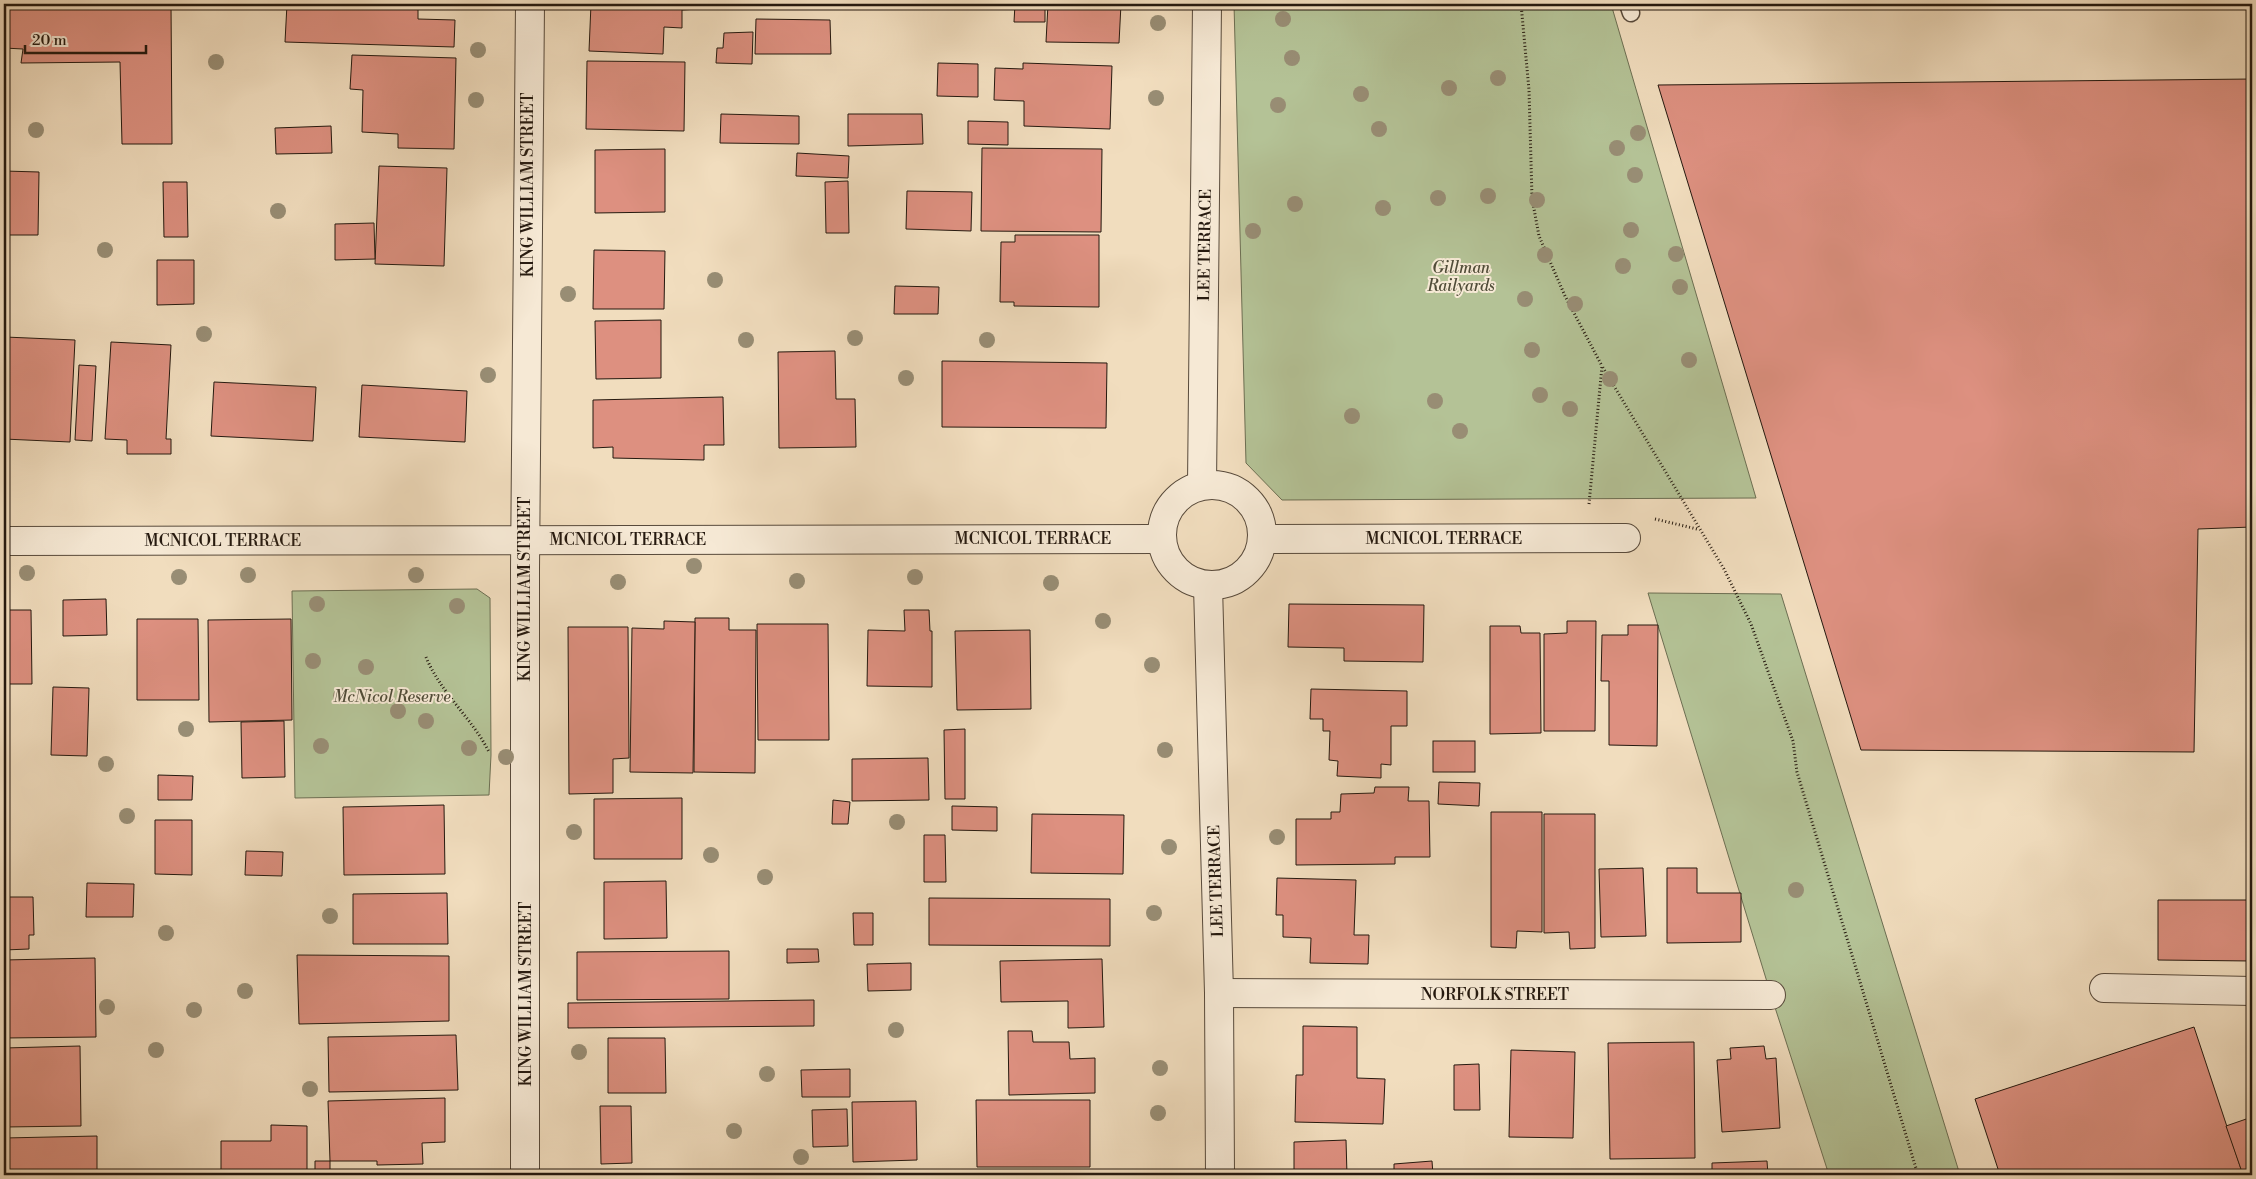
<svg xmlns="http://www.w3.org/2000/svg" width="2256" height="1179" font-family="'Libre Bodoni',serif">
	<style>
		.green { fill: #b4c296; stroke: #6c6e52 }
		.building { fill: #dd9080; stroke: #25190f }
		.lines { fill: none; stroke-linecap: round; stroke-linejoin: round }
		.lane-casing { stroke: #584a3b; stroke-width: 19 }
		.street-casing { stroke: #584a3b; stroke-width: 30 }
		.path { stroke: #25190f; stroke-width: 3; stroke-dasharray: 1 2.5; stroke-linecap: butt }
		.lane { stroke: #f6e9d5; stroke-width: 16 }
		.street { stroke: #f6e9d5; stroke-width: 28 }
		.tree { fill: #988d74 }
		.labels { text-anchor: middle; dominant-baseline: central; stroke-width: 4; stroke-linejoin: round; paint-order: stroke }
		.street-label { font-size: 16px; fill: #25190f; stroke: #f6e9d5 }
		.park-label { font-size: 16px; font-style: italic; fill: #504c38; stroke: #f6e9d5 }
	</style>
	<rect width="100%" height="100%" fill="#f1ddbe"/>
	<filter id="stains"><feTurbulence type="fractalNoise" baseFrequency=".004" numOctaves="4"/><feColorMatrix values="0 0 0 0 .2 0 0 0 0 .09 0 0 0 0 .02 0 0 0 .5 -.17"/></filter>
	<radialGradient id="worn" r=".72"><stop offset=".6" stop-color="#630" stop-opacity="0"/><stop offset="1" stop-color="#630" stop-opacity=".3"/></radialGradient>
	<g class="green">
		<path d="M1234 4H1611L1756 498 1282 500 1246 463Z"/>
		<path d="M477 589 490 598 491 755 489 795 295 798 292 591Z"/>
		<path d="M1648 593 1781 594 1960 1175H1829L1771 995Z"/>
	</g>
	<g class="building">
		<path d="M4 4H171L172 144H122L120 62 21 63 23 49 4 48Z"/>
		<path d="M287 4H418V19L455 20 454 47 285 42Z"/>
		<path d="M591 4H698V9L682 10V28L664 27 663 54 589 51Z"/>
		<path d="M1015 4H1045V22H1014Z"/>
		<path d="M1048 4H1121L1119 43 1046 42Z"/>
		<path d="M756 19 830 20 831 54H755Z"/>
		<path d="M753 32 752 64 716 63 717 48H723L724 33Z"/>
		<path d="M352 55 456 58 454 149 398 148V134L362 132 363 90 350 89Z"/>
		<path d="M587 61 685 62 684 131 586 129Z"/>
		<path d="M938 63 978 64V97L937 96Z"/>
		<path d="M1023 63 1112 66 1110 129 1024 126V101L994 100 995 68 1023 69Z"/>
		<path d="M2252 79V527L2198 529 2194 752 1861 750 1658 85Z"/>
		<path d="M721 114 799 116V144L720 143Z"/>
		<path d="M848 114H922L923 144 848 146Z"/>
		<path d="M968 121 1008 122V145L968 144Z"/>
		<path d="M331 126 332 153 276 154 275 128Z"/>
		<path d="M982 148 1102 149 1101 232 981 231Z"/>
		<path d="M4 149V171L39 172 38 235H4Z"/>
		<path d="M665 149V212L595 213V150Z"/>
		<path d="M797 153 849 156 848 178 796 176Z"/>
		<path d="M379 166 447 168 444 266 375 264Z"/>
		<path d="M848 181 849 233H826L825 182Z"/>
		<path d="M163 182H187L188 237H164Z"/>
		<path d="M907 191 972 192 971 231 906 229Z"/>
		<path d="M374 223 375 259 335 260V224Z"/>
		<path d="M1015 235H1099V307L1014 306V302H1000L1001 242H1015Z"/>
		<path d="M594 250 665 251 664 309H593Z"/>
		<path d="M157 260H194V304L157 305Z"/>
		<path d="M895 286 939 287 938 314H894Z"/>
		<path d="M661 320V378L596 379 595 321Z"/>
		<path d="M5 337 75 340 70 442 4 439Z"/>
		<path d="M111 342 171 345 166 439H171V454H127V440L105 439Z"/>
		<path d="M835 351 836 399H855L856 447 779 448 778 352Z"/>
		<path d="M942 361 1107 363 1106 428 942 427Z"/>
		<path d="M79 365 96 366 92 441 75 440Z"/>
		<path d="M214 382 316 387 313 441 211 436Z"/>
		<path d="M362 385 467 391 465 442 359 437Z"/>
		<path d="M723 397 724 445H704V460L613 458V447L593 448V400Z"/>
		<path d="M106 599 107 635 63 636V600Z"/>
		<path d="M1289 604 1424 605 1423 662 1344 661V648L1288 647Z"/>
		<path d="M4 610H31L32 684H4Z"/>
		<path d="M904 610H929L930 631H932V687L867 686 868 630 905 631Z"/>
		<path d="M695 618H729V630H756L755 773 694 772Z"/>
		<path d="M137 619H198L199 700H137Z"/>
		<path d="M291 619 292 720 209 722 208 620Z"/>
		<path d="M664 621 695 622 693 773 630 772 632 628 664 629Z"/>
		<path d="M1567 621H1596L1595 731H1544V634L1567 633Z"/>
		<path d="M757 624H828L829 740H758Z"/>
		<path d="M1628 625H1658L1657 746 1609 745V681H1601L1602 635H1628Z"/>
		<path d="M1490 626H1520L1521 633H1540L1541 733 1490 734Z"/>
		<path d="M568 627H628L629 758 613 759V793L569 794Z"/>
		<path d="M1030 630 1031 709 957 710 955 631Z"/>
		<path d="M53 687 89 688 87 756 51 755Z"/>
		<path d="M1311 689 1407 691V726H1391V765L1381 764V778L1337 776 1338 761 1329 760 1330 731H1323V719H1310Z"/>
		<path d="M284 721 285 777 242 778 241 722Z"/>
		<path d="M965 729V799H945L944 730Z"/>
		<path d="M4 739 5 799H4Z"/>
		<rect x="1433" y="741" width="42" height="31"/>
		<path d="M928 758 929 800 852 801V759Z"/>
		<path d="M158 775 193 776 192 800H158Z"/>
		<path d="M1439 782 1480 783 1479 806 1438 804Z"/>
		<path d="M1375 787H1409L1408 801H1429L1430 857H1395V864L1296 865V819H1331V812H1340L1341 794 1374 793Z"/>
		<path d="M682 798V859H594V799Z"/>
		<path d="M833 800 850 802 848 824H832Z"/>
		<path d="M444 805 445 874 344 875 343 807Z"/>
		<path d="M952 806 997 807V831L952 830Z"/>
		<path d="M1491 812H1542V932L1517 931 1516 948 1491 947Z"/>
		<path d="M1032 814 1124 815 1123 874 1031 873Z"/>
		<path d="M1544 814H1595V948L1570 949 1569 932 1544 933Z"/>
		<path d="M155 820H192V875L155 874Z"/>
		<path d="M924 835H945L946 882H924Z"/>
		<path d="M246 851 283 852 282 876 245 875Z"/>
		<path d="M1643 868 1646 936 1601 937 1599 869Z"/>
		<path d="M1667 868H1697V893H1741V942L1667 943Z"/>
		<path d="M1277 878 1356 880 1354 935H1369L1368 964 1310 963 1311 938 1283 937V915H1276Z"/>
		<path d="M666 881 667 938 604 939V882Z"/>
		<path d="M87 883 134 884 133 917H86Z"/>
		<path d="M447 893 448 944H353V894Z"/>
		<path d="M4 897H33L34 935H29V949L4 950Z"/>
		<path d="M929 898 1110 899V946L929 945Z"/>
		<path d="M2158 900H2252V961L2158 960Z"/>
		<path d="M853 913H873V945H854Z"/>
		<path d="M787 949H818L819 962 787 963Z"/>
		<path d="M729 951V999L577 1000V952Z"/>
		<path d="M297 955 449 956V1021L299 1024Z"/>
		<path d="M95 958 96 1037 4 1038V960Z"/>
		<path d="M1102 959 1104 1027 1068 1028V1001L1001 1002 1000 961Z"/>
		<path d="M911 963V990L868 991 867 964Z"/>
		<path d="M814 1000V1026L568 1028V1003Z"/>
		<path d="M1303 1026 1357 1027V1078L1385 1079 1383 1124 1295 1122 1296 1075H1303Z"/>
		<path d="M2194 1027 2243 1175H2000L1975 1099Z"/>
		<path d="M1008 1031H1032L1033 1042H1069L1070 1059 1095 1058V1093L1009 1095Z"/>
		<path d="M456 1035 458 1090 329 1092 328 1037Z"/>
		<path d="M608 1038H665L666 1093H608Z"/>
		<path d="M1694 1042 1695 1158 1610 1159 1608 1043Z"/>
		<path d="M80 1046 81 1126 4 1127V1048Z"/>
		<path d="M1764 1046 1766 1059 1776 1058 1780 1128 1722 1132 1717 1060 1731 1059 1730 1048Z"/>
		<path d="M1511 1050 1575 1052 1573 1138 1509 1137Z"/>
		<path d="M1479 1064 1480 1110H1454V1065Z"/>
		<path d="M850 1069V1097H802L801 1070Z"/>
		<path d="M445 1098V1142L422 1143 423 1164 377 1165V1161H330L328 1101Z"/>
		<path d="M976 1100H1090V1167H977Z"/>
		<path d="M916 1101 917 1160 853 1162 852 1102Z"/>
		<path d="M600 1106H631L632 1163 601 1164Z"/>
		<path d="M847 1109 848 1146 813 1147 812 1110Z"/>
		<path d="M2252 1117V1175H2243L2226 1126Z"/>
		<path d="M271 1125 307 1126V1175H221V1141H271Z"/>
		<path d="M97 1136V1175H4V1138Z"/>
		<path d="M1346 1140 1347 1175H1306V1172H1294V1142Z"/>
		<path d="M315 1161H330V1170L315 1171Z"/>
		<path d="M1432 1161 1433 1175H1394V1164Z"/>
		<path d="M1767 1161 1768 1175H1712V1163Z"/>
	</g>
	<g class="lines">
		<defs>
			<path id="lane" d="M1628 4 1631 13"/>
			<g id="street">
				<circle cx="1212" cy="535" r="50"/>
				<path d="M1202 485 1207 4"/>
				<path d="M1263 539 1626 538"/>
				<path d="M4 541 1162 539"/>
				<path d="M1208 586 1219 993 1220 1175"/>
				<path d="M2104 988 2252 991"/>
				<path d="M1219 993 1771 995"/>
				<path d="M525 1175V568L530 4"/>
			</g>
		</defs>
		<use href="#lane" class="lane-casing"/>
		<use href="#street" class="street-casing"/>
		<g class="path">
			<path d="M1521 4 1529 90 1532 198 1539 236 1565 296 1602 366"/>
			<path d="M1589 504 1602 366 1724 569 1751 624 1793 741 1797 772 1918 1175"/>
			<path d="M1655 519 1697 529"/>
			<path d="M426 657C440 692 472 718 489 752"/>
		</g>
		<use href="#lane" class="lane"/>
		<use href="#street" class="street"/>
	</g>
	<g class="tree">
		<circle cx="1283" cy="19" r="8"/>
		<circle cx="1158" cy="23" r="8"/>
		<circle cx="478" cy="50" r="8"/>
		<circle cx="1292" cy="58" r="8"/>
		<circle cx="216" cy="62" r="8"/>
		<circle cx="1498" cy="78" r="8"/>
		<circle cx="1449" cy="88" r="8"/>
		<circle cx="1361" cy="94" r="8"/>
		<circle cx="1156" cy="98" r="8"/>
		<circle cx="476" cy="100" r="8"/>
		<circle cx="1278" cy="105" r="8"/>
		<circle cx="1379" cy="129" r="8"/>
		<circle cx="36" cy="130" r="8"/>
		<circle cx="1638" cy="133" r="8"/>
		<circle cx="1617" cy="148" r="8"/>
		<circle cx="1635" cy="175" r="8"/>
		<circle cx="1488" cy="196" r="8"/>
		<circle cx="1438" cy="198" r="8"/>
		<circle cx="1537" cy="200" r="8"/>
		<circle cx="1295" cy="204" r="8"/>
		<circle cx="1383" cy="208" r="8"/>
		<circle cx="278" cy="211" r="8"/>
		<circle cx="1631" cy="230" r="8"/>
		<circle cx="1253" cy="231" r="8"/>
		<circle cx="105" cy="250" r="8"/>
		<circle cx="1676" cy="254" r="8"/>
		<circle cx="1545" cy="255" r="8"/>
		<circle cx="1623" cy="266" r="8"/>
		<circle cx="715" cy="280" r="8"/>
		<circle cx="1680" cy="287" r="8"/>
		<circle cx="568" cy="294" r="8"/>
		<circle cx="1525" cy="299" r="8"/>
		<circle cx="1575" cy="304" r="8"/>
		<circle cx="204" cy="334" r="8"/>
		<circle cx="855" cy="338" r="8"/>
		<circle cx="746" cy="340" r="8"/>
		<circle cx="987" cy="340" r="8"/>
		<circle cx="1532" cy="350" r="8"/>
		<circle cx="1689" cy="360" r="8"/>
		<circle cx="488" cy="375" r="8"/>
		<circle cx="906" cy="378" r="8"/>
		<circle cx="1610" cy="379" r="8"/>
		<circle cx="1540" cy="395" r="8"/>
		<circle cx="1435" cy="401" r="8"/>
		<circle cx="1570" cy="409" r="8"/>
		<circle cx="1352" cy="416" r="8"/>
		<circle cx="1460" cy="431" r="8"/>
		<circle cx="694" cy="566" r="8"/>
		<circle cx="27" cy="573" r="8"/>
		<circle cx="248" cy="575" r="8"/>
		<circle cx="416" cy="575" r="8"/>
		<circle cx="179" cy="577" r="8"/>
		<circle cx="915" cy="577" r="8"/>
		<circle cx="797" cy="581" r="8"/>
		<circle cx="618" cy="582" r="8"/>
		<circle cx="1051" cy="583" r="8"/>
		<circle cx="317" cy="604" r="8"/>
		<circle cx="457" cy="606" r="8"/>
		<circle cx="1103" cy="621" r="8"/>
		<circle cx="313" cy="661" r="8"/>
		<circle cx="1152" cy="665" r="8"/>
		<circle cx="366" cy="667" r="8"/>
		<circle cx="341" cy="696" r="8"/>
		<circle cx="398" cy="711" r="8"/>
		<circle cx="426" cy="721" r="8"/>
		<circle cx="186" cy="729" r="8"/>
		<circle cx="321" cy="746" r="8"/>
		<circle cx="469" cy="748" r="8"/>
		<circle cx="1165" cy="750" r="8"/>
		<circle cx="506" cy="757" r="8"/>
		<circle cx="106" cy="764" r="8"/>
		<circle cx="127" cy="816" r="8"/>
		<circle cx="897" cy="822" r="8"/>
		<circle cx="574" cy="832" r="8"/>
		<circle cx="1277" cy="837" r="8"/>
		<circle cx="1169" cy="847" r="8"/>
		<circle cx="711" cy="855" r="8"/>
		<circle cx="765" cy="877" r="8"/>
		<circle cx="1796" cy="890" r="8"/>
		<circle cx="1154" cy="913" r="8"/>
		<circle cx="330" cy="916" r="8"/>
		<circle cx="166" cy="933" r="8"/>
		<circle cx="245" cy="991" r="8"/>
		<circle cx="107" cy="1007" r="8"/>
		<circle cx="194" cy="1010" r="8"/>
		<circle cx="896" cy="1030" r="8"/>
		<circle cx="156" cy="1050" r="8"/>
		<circle cx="579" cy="1052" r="8"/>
		<circle cx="1160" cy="1068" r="8"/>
		<circle cx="767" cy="1074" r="8"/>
		<circle cx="310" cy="1089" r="8"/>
		<circle cx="1158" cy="1113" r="8"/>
		<circle cx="734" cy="1131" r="8"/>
		<circle cx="801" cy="1157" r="8"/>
	</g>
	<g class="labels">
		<g class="street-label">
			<text transform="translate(528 185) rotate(-90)">KING WILLIAM STREET</text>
			<text transform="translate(1205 245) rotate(-89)">LEE TERRACE</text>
			<text x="1033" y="539">MCNICOL TERRACE</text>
			<text x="1444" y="539">MCNICOL TERRACE</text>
			<text x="628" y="540">MCNICOL TERRACE</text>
			<text x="223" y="541">MCNICOL TERRACE</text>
			<text transform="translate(525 589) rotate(-90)">KING WILLIAM STREET</text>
			<text transform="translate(1216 881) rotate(-92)">LEE TERRACE</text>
			<text transform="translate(526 994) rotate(-90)">KING WILLIAM STREET</text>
			<text x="1495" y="995">NORFOLK STREET</text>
		</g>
		<g class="park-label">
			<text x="1461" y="268">Gillman<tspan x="1461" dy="18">Railyards</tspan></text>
			<text x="392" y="697">McNicol Reserve</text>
		</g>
	</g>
	<rect width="2256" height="1179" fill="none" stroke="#f1ddbe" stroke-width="20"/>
	<rect x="5" y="5" width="2246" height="1169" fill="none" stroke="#25190f" stroke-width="2.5"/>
	<rect x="10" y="10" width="2236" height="1159" fill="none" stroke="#25190f"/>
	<path d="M25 45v8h121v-8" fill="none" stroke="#25190f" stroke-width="2.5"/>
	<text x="32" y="45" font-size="15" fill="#25190f" stroke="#f6e9d5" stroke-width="4" paint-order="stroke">20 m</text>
	<rect width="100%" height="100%" filter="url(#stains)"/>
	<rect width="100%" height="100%" fill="url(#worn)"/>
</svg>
